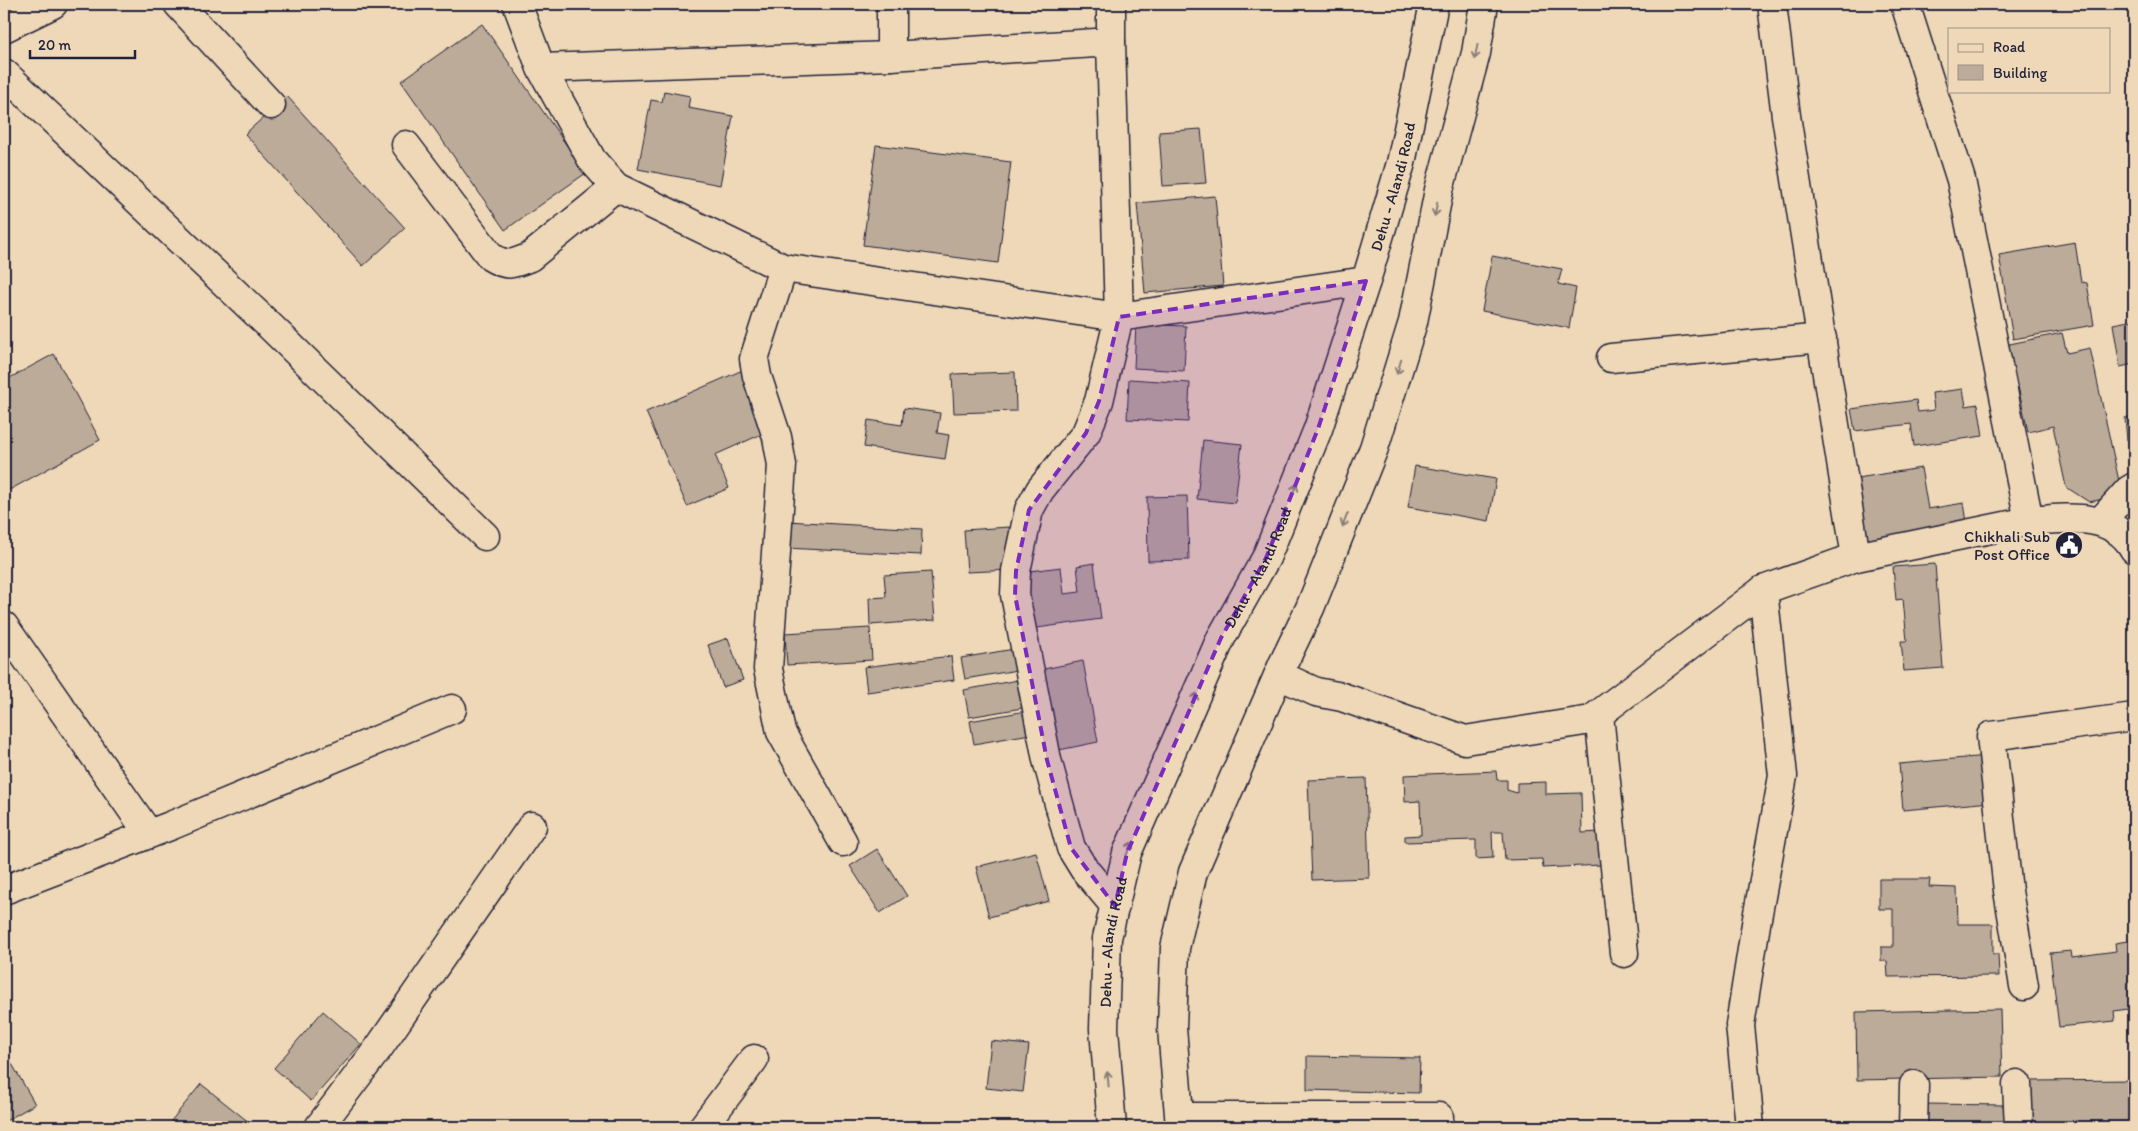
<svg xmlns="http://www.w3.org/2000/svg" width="2138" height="1131" font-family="Itim,sans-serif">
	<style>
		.building { fill: #bbab98; stroke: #22223b }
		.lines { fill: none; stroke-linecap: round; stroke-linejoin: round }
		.minor-casing { stroke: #22223b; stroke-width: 31 }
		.major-casing { stroke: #22223b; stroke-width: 31 }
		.minor { stroke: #eed8b7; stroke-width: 28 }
		.major { stroke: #eed8b7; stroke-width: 28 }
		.oneway { stroke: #887d79 }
		.marked { fill: #7b2cbf; fill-opacity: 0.2; stroke: #7b2cbf; stroke-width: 4; stroke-dasharray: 10 6; stroke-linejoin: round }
		.labels { text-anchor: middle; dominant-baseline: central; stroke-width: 5; stroke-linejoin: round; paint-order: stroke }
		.street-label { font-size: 16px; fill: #22223b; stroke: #eed8b7 }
		.poi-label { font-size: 16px; fill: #22223b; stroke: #eed8b7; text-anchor: end }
	</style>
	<rect width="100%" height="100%" fill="#eed8b7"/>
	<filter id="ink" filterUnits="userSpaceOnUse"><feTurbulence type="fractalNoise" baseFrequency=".02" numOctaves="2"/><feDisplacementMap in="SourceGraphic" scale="10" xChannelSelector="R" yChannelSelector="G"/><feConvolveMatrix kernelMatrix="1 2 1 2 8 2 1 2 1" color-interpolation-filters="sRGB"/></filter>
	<g filter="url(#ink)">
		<g class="building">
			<path d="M482 24 586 173 505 230 401 81Z"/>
			<path d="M664 91 690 96 688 108 733 116 720 185 638 169 651 100 662 102Z"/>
			<path d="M287 96 405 228 363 266 245 134Z"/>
			<path d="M1201 129 1206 183 1163 186 1159 132Z"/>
			<path d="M876 145 1011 162 998 263 863 245Z"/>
			<path d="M1215 196 1223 286 1145 293 1137 203Z"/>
			<path d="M2075 242 2081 282 2087 283 2094 325 2013 339 1999 255Z"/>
			<path d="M1492 256 1562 269 1558 284 1576 288 1569 328 1482 311Z"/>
			<path d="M2134 320V364L2120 367 2113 324Z"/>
			<path d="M1136 324 1186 326 1184 371 1134 368Z"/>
			<path d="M2062 333 2067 353 2090 348 2122 495 2089 502 2066 487 2053 426 2028 432 2018 386H2014L2005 345Z"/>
			<path d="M54 354 100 440 4 493V381Z"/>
			<path d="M745 369 771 430 715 455 729 488 687 506 646 412Z"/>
			<path d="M1015 372 1016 411 954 413 952 374Z"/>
			<path d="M1129 379 1190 383 1188 422 1127 419Z"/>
			<path d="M1963 389 1966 406 1978 404 1983 436 1914 446 1911 424 1855 431 1851 409 1916 400 1918 412 1934 410 1932 393Z"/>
			<path d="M904 408 940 413 937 433 949 435 945 459 864 447 868 420 902 425Z"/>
			<path d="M2134 416V439L2127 440 2125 418Z"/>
			<path d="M1203 440 1242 444 1235 503 1197 499Z"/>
			<path d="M1415 466 1496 479 1489 521 1408 507Z"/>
			<path d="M1921 468 1928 509 1964 503 1968 529 1862 546 1851 479Z"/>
			<path d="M1187 496 1189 560 1148 561 1147 497Z"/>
			<path d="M787 521 922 529 921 555 786 548Z"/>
			<path d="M1009 527 1012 570 967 572 964 530Z"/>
			<path d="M1094 563 1101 619 1030 629 1023 572 1061 567 1064 594 1080 592 1077 566Z"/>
			<path d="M1935 564 1943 668 1904 671 1901 641H1907L1903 599 1896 600 1893 567Z"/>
			<path d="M931 572 935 620 870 625 869 598 886 597 884 575Z"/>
			<path d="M870 628 872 660 787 665 785 633Z"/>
			<path d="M728 638 743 680 723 687 708 645Z"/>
			<path d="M1014 649 1017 670 965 679 961 658Z"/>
			<path d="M951 656 954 680 867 692 864 667Z"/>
			<path d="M1083 661 1098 742 1054 751 1039 670Z"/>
			<path d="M1018 680 1022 708 969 717 964 690Z"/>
			<path d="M1026 711 1030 734 974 744 970 721Z"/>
			<path d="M1987 756 1991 802 1903 810 1899 764Z"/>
			<path d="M1496 771 1497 780H1507V790L1517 793V783L1546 782V794L1581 793 1582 833 1600 832 1601 865 1543 868 1542 859 1505 860 1503 832H1492L1493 858 1476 859V840L1405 842V836L1421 835 1420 801 1405 802 1404 775Z"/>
			<path d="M1366 778 1369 878 1312 880 1308 780Z"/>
			<path d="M877 849 907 896 880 913 850 866Z"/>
			<path d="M1036 852 1049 901 989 917 976 867Z"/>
			<path d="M1879 879H1930L1929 887 1957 888 1958 924H1993V954H1998L1999 976 1888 977 1887 961H1881V947H1893V909H1879Z"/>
			<path d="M2134 940V1015L2129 1016 2128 1009 2114 1011 2115 1021 2059 1027 2050 953 2071 951 2072 957 2116 951 2115 943Z"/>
			<path d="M2000 1009 2002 1077 1857 1080 1856 1012Z"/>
			<path d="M323 1011 361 1044 311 1101 274 1068Z"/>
			<path d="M991 1041 1029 1045 1023 1092 986 1088Z"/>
			<path d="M4 1050 35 1104 4 1122Z"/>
			<path d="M1307 1056 1420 1058 1419 1093 1307 1090Z"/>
			<path d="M2134 1080V1127H2031L2030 1081Z"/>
			<path d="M201 1084 255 1127H178L171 1121Z"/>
			<path d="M1924 1104 2006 1105V1127H1923Z"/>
			<path d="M927 1121 978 1127H926Z"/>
		</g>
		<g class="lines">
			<defs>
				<g id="minor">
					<path d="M178 4 271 105"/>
					<path d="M517 4 541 68"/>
					<path d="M891 4V56"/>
					<path d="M1111 4V42"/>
					<path d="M1772 4 1786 116 1856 557"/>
					<path d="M4 28 53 4"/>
					<path d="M4 73 271 327 485 536"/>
					<path d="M406 145 491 257C507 267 513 264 530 257L616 187"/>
					<path d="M783 268 754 359 757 376 777 437 782 465 768 669 781 732 843 842"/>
					<path d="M1611 358 1822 338"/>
					<path d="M2029 521C2066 518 2113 511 2134 549"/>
					<path d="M2101 521 2129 490 2134 487"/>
					<path d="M4 626 149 834"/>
					<path d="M1279 675 1316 692 1342 697 1465 740 1591 720 1763 590 1856 557 2029 521 1961 180 1905 4"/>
					<path d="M1599 715 1624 953"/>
					<path d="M4 890 170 826 452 709"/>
					<path d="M1115 906 1084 869 1071 848 1047 760 1015 595 1016 571 1029 510 1040 490 1086 433 1099 401 1119 317 1111 42 891 56 541 68 592 160 616 187 783 268 1119 317 1366 281"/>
					<path d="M2024 986 2008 891 1991 736 2134 717"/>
					<path d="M2017 1084 2019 1127"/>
					<path d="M1180 1117H1439"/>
					<path d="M319 1127 380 1046 532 826"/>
					<path d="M703 1127 754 1059"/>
					<path d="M1750 1127 1740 1025 1756 924 1783 776 1763 590"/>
					<path d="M1913 1127 1914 1085"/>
				</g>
				<g id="major">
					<path id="s1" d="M1112 1127 1104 1029 1107 938 1127 853 1221 638 1266 558 1318 429 1366 281 1401 163 1434 4"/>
					<path d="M1180 1127 1172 1028 1175 948 1193 872 1283 664 1310 608 1374 448 1413 322 1439 190 1476 53 1484 4"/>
				</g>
			</defs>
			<use href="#minor" class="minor-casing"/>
			<use href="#major" class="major-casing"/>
			<use href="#minor" class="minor"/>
			<use href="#major" class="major"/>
		</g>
		<defs><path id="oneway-shaft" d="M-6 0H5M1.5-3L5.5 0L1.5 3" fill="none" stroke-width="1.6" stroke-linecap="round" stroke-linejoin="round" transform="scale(1.25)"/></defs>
		<g class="oneway">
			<use href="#oneway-shaft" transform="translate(1476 52) rotate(102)"/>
			<use href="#oneway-shaft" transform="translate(1436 209) rotate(101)"/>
			<use href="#oneway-shaft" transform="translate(1399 367) rotate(107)"/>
			<use href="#oneway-shaft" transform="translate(1294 491) rotate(-68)"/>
			<use href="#oneway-shaft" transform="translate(1345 520) rotate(112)"/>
			<use href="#oneway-shaft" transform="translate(1194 700) rotate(-67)"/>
			<use href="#oneway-shaft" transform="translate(1129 849) rotate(-69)"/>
			<use href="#oneway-shaft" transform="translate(1108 1079) rotate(-95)"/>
		</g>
	</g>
	<path class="marked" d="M1366 281 1318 429 1266 558 1221 638 1127 853 1115 906 1071 848 1047 760 1015 595 1016 571 1029 510 1086 433 1099 401 1119 317Z"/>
	<defs>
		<symbol id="civic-disc" viewBox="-11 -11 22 22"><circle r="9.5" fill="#22223b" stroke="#eed8b7"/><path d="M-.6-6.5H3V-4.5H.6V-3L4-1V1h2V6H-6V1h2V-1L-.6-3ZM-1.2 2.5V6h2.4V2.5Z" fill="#fff"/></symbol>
	</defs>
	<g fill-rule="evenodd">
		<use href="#civic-disc" x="2053" y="529" width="32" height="32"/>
	</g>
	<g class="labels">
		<g class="street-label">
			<text stroke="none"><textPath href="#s1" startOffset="996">Dehu - Alandi Road</textPath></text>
			<text stroke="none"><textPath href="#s1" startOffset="591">Dehu - Alandi Road</textPath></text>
			<text stroke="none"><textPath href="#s1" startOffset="186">Dehu - Alandi Road</textPath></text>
		</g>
		<g class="poi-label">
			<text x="2050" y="536">Chikhali Sub<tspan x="2050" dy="18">Post Office</tspan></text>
		</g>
	</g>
	<rect width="2138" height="1131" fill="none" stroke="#eed8b7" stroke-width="20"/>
	<rect x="10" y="10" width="2118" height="1111" fill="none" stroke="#22223b" stroke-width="2" filter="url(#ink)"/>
	<rect x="1948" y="28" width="162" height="65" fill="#eed8b7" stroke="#9c8f85"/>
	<rect x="1958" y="44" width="25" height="8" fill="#eed8b7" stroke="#9c8f85"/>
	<text x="1993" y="52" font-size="15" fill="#22223b">Road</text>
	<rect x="1958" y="65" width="25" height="15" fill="#bbab98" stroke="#9c8f85"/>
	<text x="1993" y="78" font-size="15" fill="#22223b">Building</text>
	<path d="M30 50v8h105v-8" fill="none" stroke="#22223b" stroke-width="2.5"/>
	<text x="38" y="50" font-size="15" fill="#22223b" stroke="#eed8b7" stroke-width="4" paint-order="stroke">20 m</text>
</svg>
